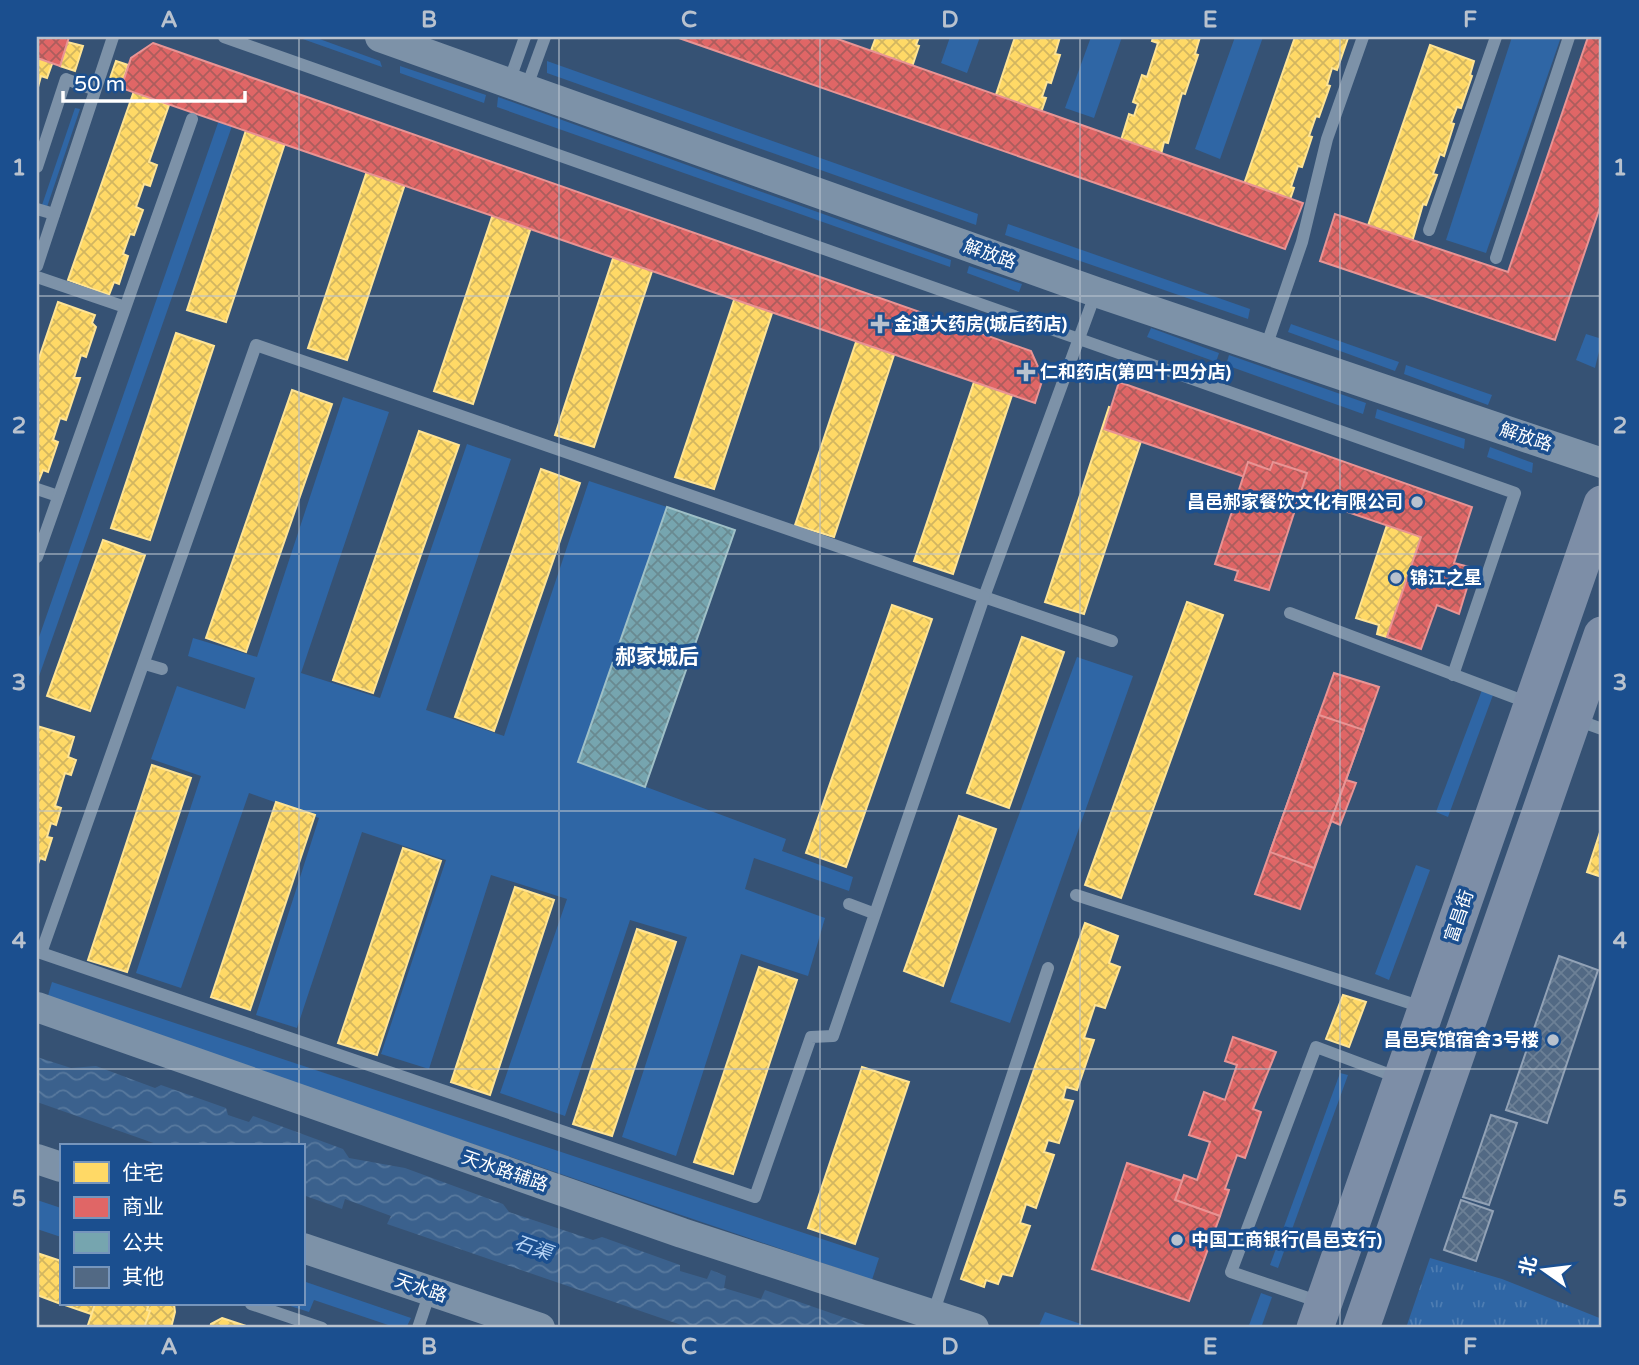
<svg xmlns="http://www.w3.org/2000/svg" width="1639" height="1365" font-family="'Varela Round','Noto Sans SC',sans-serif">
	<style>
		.green { fill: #2f66a5 }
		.park { fill: url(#park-tufts) }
		.water { fill: url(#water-waves) }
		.homes { fill: url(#homes-cross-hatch); stroke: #ffe494; stroke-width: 2 }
		.shops { fill: url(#shops-cross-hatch); stroke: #e99494; stroke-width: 2 }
		.public { fill: url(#public-cross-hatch); stroke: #9fc0c7; stroke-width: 2 }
		.building { fill: url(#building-cross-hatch); stroke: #92a2b6; stroke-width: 2 }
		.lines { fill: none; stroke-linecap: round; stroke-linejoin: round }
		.service { stroke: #7d92a8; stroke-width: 12 }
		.tertiary { stroke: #7d92a8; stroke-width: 30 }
		.primary { stroke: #7d8ea7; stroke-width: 37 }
		.grid { fill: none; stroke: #b9c2ce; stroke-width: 2; stroke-opacity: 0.55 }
		.poi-dot { fill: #b9c2ce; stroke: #1b4f8f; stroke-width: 2.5 }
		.labels { text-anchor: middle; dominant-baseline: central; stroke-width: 7; stroke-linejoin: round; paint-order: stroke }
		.street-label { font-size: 18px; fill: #fff; stroke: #1b4f8f }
		.poi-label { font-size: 18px; font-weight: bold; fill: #fff; stroke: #1b4f8f; text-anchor: start }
		.water-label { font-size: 19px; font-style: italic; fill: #b5d3f5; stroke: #1b4f8f }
		.quarter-label { font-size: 21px; font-weight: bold; fill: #fff; stroke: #1b4f8f }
		.neatline { fill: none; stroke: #b9c2ce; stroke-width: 2.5 }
		.grid-label { font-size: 23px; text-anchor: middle; font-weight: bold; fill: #b9c2ce }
	</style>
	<defs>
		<pattern id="park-tufts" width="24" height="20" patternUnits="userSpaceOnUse" patternTransform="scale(1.75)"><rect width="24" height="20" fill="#2f66a5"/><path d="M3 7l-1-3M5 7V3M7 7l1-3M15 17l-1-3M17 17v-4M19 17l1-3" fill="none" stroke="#4e7db2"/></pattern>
		<pattern id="water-waves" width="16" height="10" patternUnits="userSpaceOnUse" patternTransform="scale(1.75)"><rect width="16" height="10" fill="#3b618d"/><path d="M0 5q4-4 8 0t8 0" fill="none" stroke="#58799e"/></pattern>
		<pattern id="homes-cross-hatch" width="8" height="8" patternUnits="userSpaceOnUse" patternTransform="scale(1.75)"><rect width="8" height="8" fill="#ffd966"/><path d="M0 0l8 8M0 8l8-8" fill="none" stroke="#d2b660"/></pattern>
		<pattern id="shops-cross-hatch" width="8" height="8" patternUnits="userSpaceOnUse" patternTransform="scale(1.75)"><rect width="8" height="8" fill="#e06666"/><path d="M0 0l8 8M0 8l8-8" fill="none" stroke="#ac5d5d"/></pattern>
		<pattern id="public-cross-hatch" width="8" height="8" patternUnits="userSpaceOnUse" patternTransform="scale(1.75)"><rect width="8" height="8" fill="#76a5af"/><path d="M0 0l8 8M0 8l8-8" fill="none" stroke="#698a91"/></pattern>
		<pattern id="building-cross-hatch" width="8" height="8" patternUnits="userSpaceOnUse" patternTransform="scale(1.75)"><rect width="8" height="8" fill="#526984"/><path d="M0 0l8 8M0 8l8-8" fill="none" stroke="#6c8096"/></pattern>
	</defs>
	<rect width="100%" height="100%" fill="#365274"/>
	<g class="green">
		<path d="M297 37H314L380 61 382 67Z"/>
		<path d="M950 37H980L967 73 941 63Z"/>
		<path d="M1091 37H1122L1094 118 1065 108Z"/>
		<path d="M1235 37H1263L1220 159 1195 149Z"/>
		<path d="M1512 37H1561L1486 253 1446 240Z"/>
		<path d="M547 61 978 214 976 225 547 73Z"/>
		<path d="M400 66 486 95 484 103 400 73Z"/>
		<path d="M498 97 951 260 950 267 497 107Z"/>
		<path d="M75 108 80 109 47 207 42 205Z"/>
		<path d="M219 120 232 126 37 682V643Z"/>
		<path d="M1008 224 1250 309 1248 319 1005 235Z"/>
		<path d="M969 266 1022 284 1019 292 967 273Z"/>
		<path d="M1291 324 1399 362 1395 371 1288 332Z"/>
		<path d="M1151 328 1219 353 1216 362 1147 337Z"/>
		<path d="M1586 334 1602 339 1595 368 1576 360Z"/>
		<path d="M1229 355 1366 403 1363 414 1226 365Z"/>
		<path d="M1406 365 1492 395 1488 405 1404 374Z"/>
		<path d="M343 397 389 412 301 673 380 698 467 444 511 459 426 710 504 736 589 481 667 507 579 762 786 839 782 851 853 877 849 891 754 858 745 889 825 918 808 976 741 954 676 1156 622 1137 687 937 630 920 565 1116 500 1093 567 899 491 875 429 1069 381 1054 446 860 362 832 297 1028 256 1015 319 818 249 793 181 988 136 973 201 776 151 759 177 686 245 709 255 678 188 656 193 638 257 657Z"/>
		<path d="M1377 409 1465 439 1464 449 1375 418Z"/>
		<path d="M1490 447 1533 463 1532 473 1487 457Z"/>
		<path d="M1077 657 1133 676 1010 1023 950 1002Z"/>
		<path d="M1482 690 1493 695 1448 817 1436 812Z"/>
		<path d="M1416 865 1430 870 1389 980 1375 974Z"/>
		<path d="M52 982 879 1258 872 1280 47 999Z"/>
		<path d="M1340 1073 1348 1075 1278 1268 1270 1265Z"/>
		<path d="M37 1200 61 1208V1237L37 1229Z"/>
		<path d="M303 1281 411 1318 406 1328H397L314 1300 309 1312 284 1304H303Z"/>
		<path d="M1261 1293 1272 1297 1261 1328H1248Z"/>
		<path d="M1045 1312 1093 1328H1038Z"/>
	</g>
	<path class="park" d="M1430 1258 1502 1279 1602 1319V1328H1406Z"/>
	<path class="water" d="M37 1057 71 1068 96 1066 155 1088 161 1085 226 1108 228 1115 249 1122 253 1116 343 1149 349 1158 405 1168 503 1204 509 1212 593 1240 602 1237 680 1265V1271L707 1279 711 1270 726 1276 724 1288 761 1299 765 1290 874 1328H690L387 1224 391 1216 345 1199 342 1209 303 1195V1146H162L37 1102Z"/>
	<g class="homes">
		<path d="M37 37 55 38 51 48 57 50 47 78 41 76 37 91Z"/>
		<path d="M749 37H785L783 42 779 41 777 46Z"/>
		<path d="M876 37H919L916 45 919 46 910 73 905 71 900 88 862 75Z"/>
		<path d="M1015 37H1060L1055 54 1060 55 1051 83 1047 82 1042 97 1046 98 1036 127 1031 125 1028 133 988 119Z"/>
		<path d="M1153 37H1200L1195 54 1198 55 1185 94 1182 93 1168 143 1164 142 1156 175 1153 174 1150 183 1110 170 1113 159 1119 161 1123 148 1119 147 1129 114 1134 116 1138 104 1133 102 1142 75 1147 77 1158 43 1152 41Z"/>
		<path d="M1295 37 1348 38 1337 70 1332 68 1327 85 1330 86 1319 117 1316 116 1309 136 1312 137 1302 167 1298 166 1291 187 1294 188 1284 217 1279 216 1278 221 1236 207Z"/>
		<path d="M1599 37H1602V125L1567 113 1570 105 1576 107 1586 77 1580 75 1586 58 1591 60Z"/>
		<path d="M67 42 83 46 75 71 60 66Z"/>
		<path d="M1430 45 1474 61 1470 75 1472 76 1461 108 1457 107 1451 123 1454 124 1444 156 1440 154 1433 174 1437 175 1426 205 1423 204 1408 256 1404 254 1402 260 1361 246Z"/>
		<path d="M116 61 128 65 121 88 108 84Z"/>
		<path d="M134 91 169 105 149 162 157 165 150 186 144 184 136 207 143 210 134 235 130 234 123 254 128 256 119 284 114 282 109 295 68 280Z"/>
		<path d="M251 115 290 128 226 322 187 310Z"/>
		<path d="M373 153 411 166 347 360 308 348Z"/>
		<path d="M1552 158 1594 172 1590 185 1595 187 1588 210 1583 209 1576 230 1581 231 1573 257 1568 256 1562 277 1567 278 1559 304 1553 302 1549 313 1507 299 1509 290 1515 292 1524 262 1519 261 1524 244 1530 246 1538 220 1533 219 1539 200 1545 202 1556 168 1550 166Z"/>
		<path d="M499 196 537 209 473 404 434 391Z"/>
		<path d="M619 240 658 253 594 447 555 435Z"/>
		<path d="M740 282 778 295 714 489 675 477Z"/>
		<path d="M58 302 95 315 92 323 96 327 86 357 81 355 74 378H80L66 420 60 418 53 440 58 442 48 472 43 470 39 480 37 479V364Z"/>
		<path d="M860 330 898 343 834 537 795 525Z"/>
		<path d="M176 333 214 346 150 540 111 528Z"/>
		<path d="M979 367 1017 380 953 574 914 561Z"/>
		<path d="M292 390 332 404 246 652 206 638Z"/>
		<path d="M1109 407 1148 420 1084 614 1045 602Z"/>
		<path d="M419 431 459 445 373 693 333 680Z"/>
		<path d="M541 469 580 483 494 731 455 717Z"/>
		<path d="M1390 516 1411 524 1415 516 1449 527 1410 644 1377 634 1379 625 1356 618Z"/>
		<path d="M103 540 145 555 90 711 47 696Z"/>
		<path d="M1187 602 1223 615 1121 898 1085 885Z"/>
		<path d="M892 605 932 619 846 867 806 853Z"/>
		<path d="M1022 637 1064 652 1009 808 967 793Z"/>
		<path d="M37 726 74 737 68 757 76 760 71 775 65 773 55 806 61 808 56 825 51 823 47 837 52 838 45 860 40 858 37 867Z"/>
		<path d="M152 765 191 778 127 972 88 960Z"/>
		<path d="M276 802 315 815 250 1010 211 997Z"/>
		<path d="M959 816 996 829 943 986 904 971Z"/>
		<path d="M1602 826V877L1587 872Z"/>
		<path d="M403 848 441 861 377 1055 338 1043Z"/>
		<path d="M515 887 554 900 490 1095 451 1082Z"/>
		<path d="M1085 923 1118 936 1109 963 1120 967 1105 1008 1095 1005 1084 1038 1094 1040 1077 1090 1066 1087 1063 1099 1073 1101 1059 1143 1048 1140 1044 1152 1054 1155 1036 1208 1026 1204 1020 1223 1030 1226 1012 1276 1002 1274 998 1284 986 1280 984 1287 961 1279Z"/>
		<path d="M637 929 676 942 612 1136 573 1124Z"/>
		<path d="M759 967 797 980 733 1174 694 1162Z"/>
		<path d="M1343 995 1366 1002 1349 1047 1326 1039Z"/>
		<path d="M862 1067 909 1082 855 1244 808 1228Z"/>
		<path d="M37 1253 61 1261V1304L37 1295Z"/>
		<path d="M62 1304H174L175 1312 171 1328H132Z"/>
		<path d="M95 1304H149L147 1310 150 1311 144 1328H87Z"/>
		<path d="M222 1318 252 1328H210L211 1324Z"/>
	</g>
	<g class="shops">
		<path d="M37 37H69L60 66 37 58Z"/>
		<path d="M676 37H832L1303 203 1285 249Z"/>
		<path d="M1588 37H1602V201L1555 340 1320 261 1335 214 1508 272Z"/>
		<path d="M153 43 1031 351 1043 378 1035 403 121 88 131 58Z"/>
		<path d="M1119 382 1472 507 1454 563 1473 568 1459 614 1437 605 1421 649 1387 637 1421 537 1104 429Z"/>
		<path d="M1248 462 1270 470 1273 462 1307 473 1269 590 1235 580 1238 571 1215 564Z"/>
		<path d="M1334 673 1379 687 1300 909 1255 894Z"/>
		<path d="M1319 715 1364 730 1314 868 1270 852Z"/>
		<path d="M1346 780 1356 783 1340 825 1331 821Z"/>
		<path d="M1233 1037 1276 1052 1253 1109 1261 1112 1245 1158 1237 1155 1225 1189 1229 1190 1220 1216 1175 1200 1184 1175 1197 1180 1210 1142 1189 1135 1204 1092 1225 1100 1237 1065 1225 1061Z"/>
		<path d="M1127 1163 1182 1181 1175 1200 1220 1216 1189 1301 1092 1269Z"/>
	</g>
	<path class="public" d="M667 507 735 530 645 787 578 762Z"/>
	<g class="building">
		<path d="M1559 956 1598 970 1547 1123 1506 1110Z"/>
		<path d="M1491 1115 1517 1123 1489 1205 1463 1197Z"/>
		<path d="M1461 1200 1493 1211 1476 1261 1444 1250Z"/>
	</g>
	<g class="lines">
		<g class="service">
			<path d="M224 37 1515 493 1453 675"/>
			<path d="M509 82 525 37"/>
			<path d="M526 89 545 37"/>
			<path d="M37 167 66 79 95 90"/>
			<path d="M37 209 54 214"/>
			<path d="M1429 230 1496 37"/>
			<path d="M1496 258 1569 37"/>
			<path d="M37 266 113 37"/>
			<path d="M37 277 125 307"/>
			<path d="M1096 292 984 597 1112 641"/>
			<path d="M256 345 984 597 833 1036 811 1037 755 1197 41 953Z"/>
			<path d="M1265 350 1302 242 1327 139 1363 37"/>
			<path d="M37 489 58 496"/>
			<path d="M37 557 192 119"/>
			<path d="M1290 613 1529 703"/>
			<path d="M145 664 162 669"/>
			<path d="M1577 720 1602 729"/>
			<path d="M1076 895 1422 1007"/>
			<path d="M849 904 873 913"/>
			<path d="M1320 1302 1231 1272 1316 1047 1399 1078"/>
			<path d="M251 1304 322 1328"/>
			<path d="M933 1314 1048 968"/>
			<path d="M418 1328 430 1292"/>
		</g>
		<g class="tertiary">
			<path d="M380 37 1096 292 1602 463"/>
			<path d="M37 1007 682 1233 974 1328"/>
			<path d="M37 1159 61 1167"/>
			<path d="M303 1248 540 1328"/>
		</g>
		<g class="primary">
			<path d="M1315 1328 1602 504"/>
			<path d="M1361 1328 1602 635"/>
		</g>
	</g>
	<path class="grid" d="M299 37V1146M559 37V1328M820 37V1328M1080 37V1328M1340 37V1328M37 296H1602M37 554H1602M37 811H1602M37 1069H1602M299 1304V1328"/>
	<g class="poi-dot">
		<path d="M876.5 313.5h7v7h7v7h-7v7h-7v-7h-7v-7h7z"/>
		<path d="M1022.5 361.5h7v7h7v7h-7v7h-7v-7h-7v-7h7z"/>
		<circle cx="1417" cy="502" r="7"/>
		<circle cx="1396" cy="578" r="7"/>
		<circle cx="1553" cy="1040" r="7"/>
		<circle cx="1177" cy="1240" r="7"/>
	</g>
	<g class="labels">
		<g class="street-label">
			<text transform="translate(990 254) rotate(20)">解放路</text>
			<text transform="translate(1526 437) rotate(18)">解放路</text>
			<text transform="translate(1459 916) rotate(-71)">富昌街</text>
			<text transform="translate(505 1171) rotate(19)">天水路辅路</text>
			<text transform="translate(421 1288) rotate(19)">天水路</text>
		</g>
		<g class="poi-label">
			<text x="894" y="324">金通大药房(城后药店)</text>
			<text x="1040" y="372">仁和药店(第四十四分店)</text>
			<text x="1403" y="502" text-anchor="end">昌邑郝家餐饮文化有限公司</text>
			<text x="1410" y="578">锦江之星</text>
			<text x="1539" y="1040" text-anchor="end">昌邑宾馆宿舍3号楼</text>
			<text x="1191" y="1240">中国工商银行(昌邑支行)</text>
		</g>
		<g class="water-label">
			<text transform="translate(533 1248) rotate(19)">石渠</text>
		</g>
		<g class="quarter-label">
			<text x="657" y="657">郝家城后</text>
		</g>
	</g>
	<rect width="1639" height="1365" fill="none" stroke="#1b4f8f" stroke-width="77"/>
	<rect x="60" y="1144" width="245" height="161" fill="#1b4f8f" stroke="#7695bc" stroke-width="2"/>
	<rect x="74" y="1162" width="35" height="21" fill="#ffd966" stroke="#7695bc" stroke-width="2"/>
	<text x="122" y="1180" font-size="21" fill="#ffffff">住宅</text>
	<rect x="74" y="1197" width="35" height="21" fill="#e06666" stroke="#7695bc" stroke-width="2"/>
	<text x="122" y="1214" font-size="21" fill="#ffffff">商业</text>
	<rect x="74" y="1232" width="35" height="21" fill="#76a5af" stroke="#7695bc" stroke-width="2"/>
	<text x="122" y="1250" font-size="21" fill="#ffffff">公共</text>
	<rect x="74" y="1267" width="35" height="21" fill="#526984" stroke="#7695bc" stroke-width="2"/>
	<text x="122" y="1284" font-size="21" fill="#ffffff">其他</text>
	<g transform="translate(1544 1270) rotate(284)" stroke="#1b4f8f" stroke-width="5" paint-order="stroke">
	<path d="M0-5L12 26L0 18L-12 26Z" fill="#ffffff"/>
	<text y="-10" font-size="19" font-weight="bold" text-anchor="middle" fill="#ffffff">北</text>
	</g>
	<path d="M63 91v10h182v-10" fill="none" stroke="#ffffff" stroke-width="3.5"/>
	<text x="74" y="91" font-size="21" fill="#ffffff" stroke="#1b4f8f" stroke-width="5" paint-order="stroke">50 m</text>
	<rect x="38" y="38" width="1562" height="1288" class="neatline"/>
	<g class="grid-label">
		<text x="169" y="27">A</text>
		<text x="429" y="27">B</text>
		<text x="689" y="27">C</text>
		<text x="950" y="27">D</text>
		<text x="1210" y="27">E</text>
		<text x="1470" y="27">F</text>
		<text x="19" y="175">1</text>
		<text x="1620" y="175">1</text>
		<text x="19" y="433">2</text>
		<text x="1620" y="433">2</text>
		<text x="19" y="690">3</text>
		<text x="1620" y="690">3</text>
		<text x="19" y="948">4</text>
		<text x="1620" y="948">4</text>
		<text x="19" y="1206">5</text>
		<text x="1620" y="1206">5</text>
		<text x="169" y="1354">A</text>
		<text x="429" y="1354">B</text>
		<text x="689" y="1354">C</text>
		<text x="950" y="1354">D</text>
		<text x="1210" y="1354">E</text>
		<text x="1470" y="1354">F</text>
	</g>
</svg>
